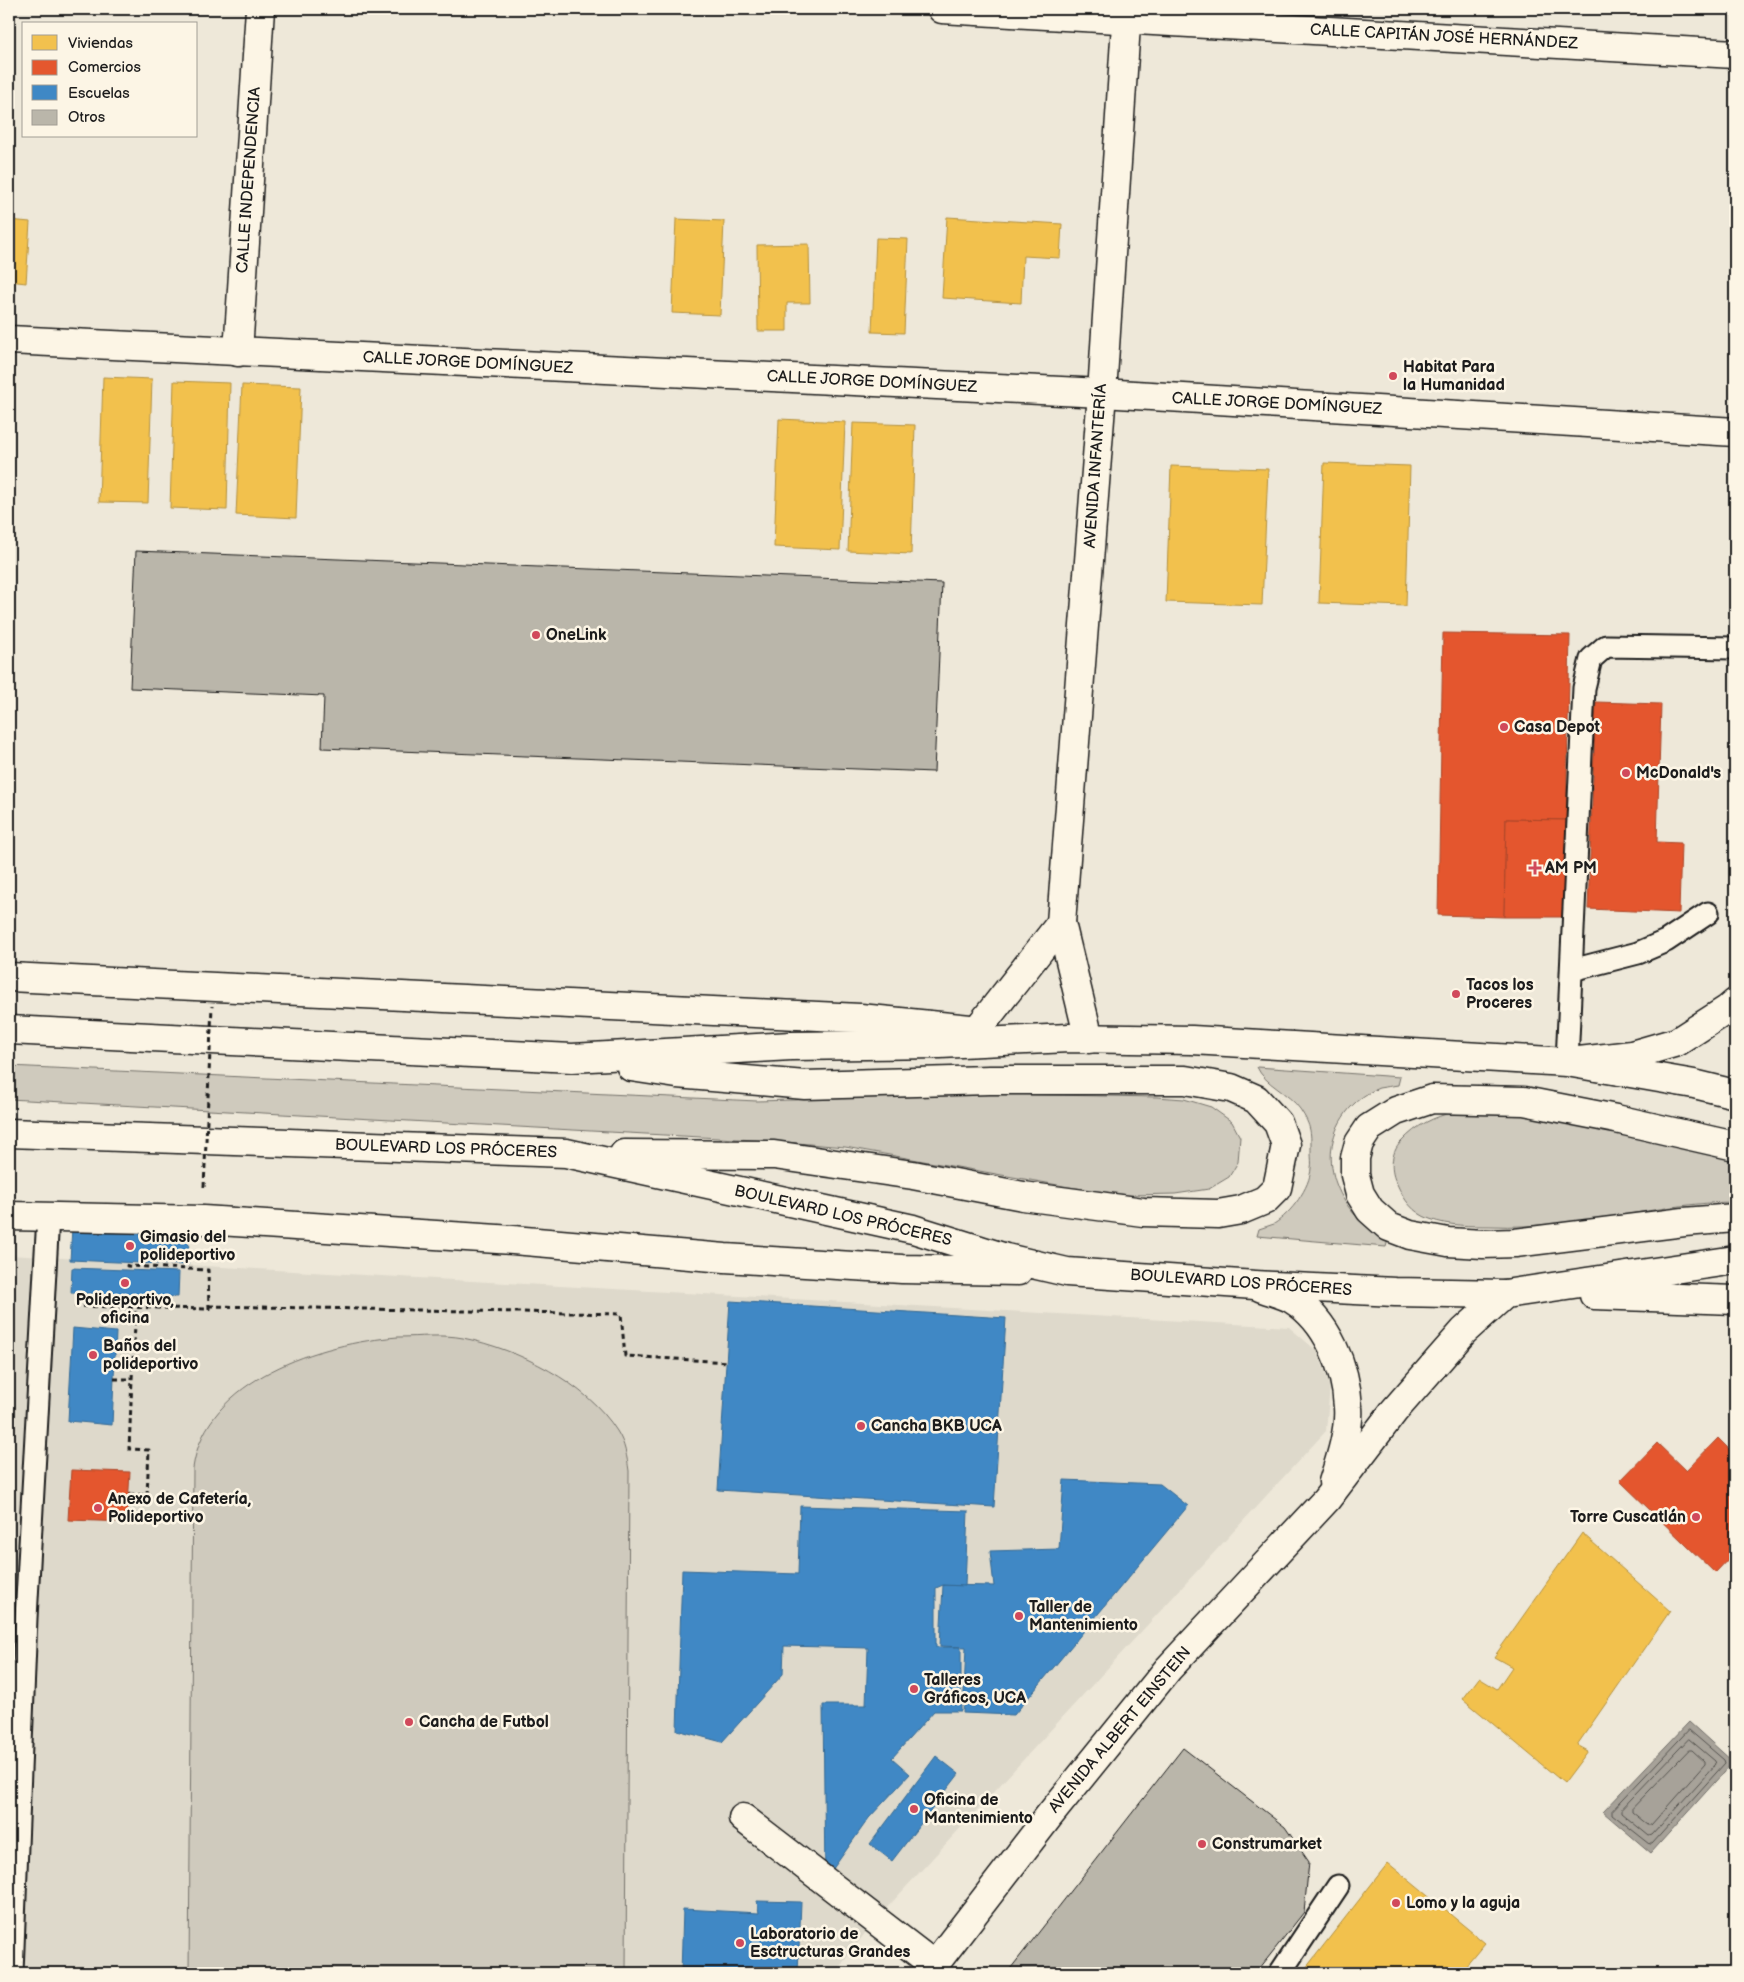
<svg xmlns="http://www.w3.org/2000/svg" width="1744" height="1982" font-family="'Balsamiq Sans',sans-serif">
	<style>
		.built { fill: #ded9cb }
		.green { fill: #cfcabd; stroke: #76736c }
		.water { fill: #a7a299; stroke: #6f6c67 }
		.homes { fill: #f2c14e; stroke: #b2903f }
		.shops { fill: #e4572e; stroke: #a84529 }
		.schools { fill: #3f88c5; stroke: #346892 }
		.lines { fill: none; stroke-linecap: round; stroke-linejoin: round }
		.shore { stroke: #54524e; stroke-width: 1 }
		.building { fill: #bab6aa; stroke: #1c1c1c }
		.lane-casing { stroke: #1c1c1c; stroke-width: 25 }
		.street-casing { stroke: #1c1c1c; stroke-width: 31 }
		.secondary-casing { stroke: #1c1c1c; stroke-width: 31 }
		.highway-casing { stroke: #1c1c1c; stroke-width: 31 }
		.path { stroke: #1c1c1c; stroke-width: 3; stroke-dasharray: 5 4; stroke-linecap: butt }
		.lane { stroke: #fcf5e5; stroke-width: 21 }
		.street { stroke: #fcf5e5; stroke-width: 28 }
		.secondary { stroke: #fcf5e5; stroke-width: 28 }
		.highway { stroke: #fcf5e5; stroke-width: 28 }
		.path-bridge { stroke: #1c1c1c; stroke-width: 3; stroke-dasharray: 5 4; stroke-linecap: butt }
		.poi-dot { fill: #d1495b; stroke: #fcf5e5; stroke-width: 2 }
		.labels { text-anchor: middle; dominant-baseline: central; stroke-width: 5; stroke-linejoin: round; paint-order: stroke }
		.street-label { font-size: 16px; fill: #1c1c1c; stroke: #fcf5e5 }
		.poi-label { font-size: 16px; font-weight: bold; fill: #1c1c1c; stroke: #fcf5e5; text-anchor: start }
	</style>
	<rect width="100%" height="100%" fill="#eee8d9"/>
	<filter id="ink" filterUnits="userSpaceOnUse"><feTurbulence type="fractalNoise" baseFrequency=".02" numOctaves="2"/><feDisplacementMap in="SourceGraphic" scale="10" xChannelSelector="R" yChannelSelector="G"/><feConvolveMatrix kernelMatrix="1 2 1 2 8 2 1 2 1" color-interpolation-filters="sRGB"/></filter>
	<g filter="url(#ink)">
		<path class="built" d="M9 1255 1289 1327 1318 1352 1330 1386 1326 1431 872 1924 835 1973H9Z"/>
		<g class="green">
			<path d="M9 1066 757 1101 996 1094 1157 1097 1184 1099 1211 1107 1232 1122 1240 1137 1238 1162 1229 1177 1209 1189 1175 1194 1130 1195 1069 1187 845 1147 773 1141 9 1099Z"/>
			<path d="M1257 1067 1400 1077 1398 1085C1392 1086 1385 1087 1379 1088 1366 1093 1354 1102 1346 1113 1312 1159 1341 1217 1388 1240L1386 1247 1257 1236 1259 1229C1264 1227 1269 1226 1274 1224 1291 1213 1310 1188 1311 1168 1312 1163 1311 1158 1311 1153 1311 1133 1312 1127 1300 1109 1289 1093 1264 1084 1257 1067Z"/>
			<path d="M1456 1111 1551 1114 1735 1157V1202C1700 1202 1664 1208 1630 1214 1584 1221 1536 1228 1490 1226 1470 1226 1449 1226 1430 1219 1413 1213 1404 1200 1397 1184 1390 1172 1390 1153 1401 1142 1418 1124 1432 1118 1456 1111Z"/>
			<path d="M398 1337C419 1337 443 1334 463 1338 518 1349 587 1383 617 1431 625 1443 627 1457 629 1471L626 1973H189L193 1468C206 1378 321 1343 398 1337Z"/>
		</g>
		<path class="water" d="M1689 1722 1733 1762 1651 1853 1603 1812Z"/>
		<g class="homes">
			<path d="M947 217 1062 224 1060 258 1023 256 1021 303 942 298Z"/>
			<path d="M676 219 724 221 720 315 672 313Z"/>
			<path d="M9 220 30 222 26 283 9 281Z"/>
			<path d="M876 238 908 239 904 333 872 332Z"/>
			<path d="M809 244 810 303H787V331H758L757 245Z"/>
			<path d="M103 377 152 379 148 503 99 502Z"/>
			<path d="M174 381 230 383 227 510 170 508Z"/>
			<path d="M242 385 301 387 296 518 236 515Z"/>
			<path d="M779 419 845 422 840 550 774 547Z"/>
			<path d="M853 423 915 425 911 554 848 551Z"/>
			<path d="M1324 463 1410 466 1406 606 1319 603Z"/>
			<path d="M1171 466 1268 469 1262 605 1166 602Z"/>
			<path d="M1582 1533 1670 1611 1577 1745 1588 1751 1564 1783 1463 1699 1479 1678 1497 1689 1512 1667 1494 1657Z"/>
			<path d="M1388 1863 1485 1943 1460 1973H1302Z"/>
		</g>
		<g class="shops">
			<path d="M1443 633 1570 635 1566 820 1506 819 1504 917 1438 915Z"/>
			<path d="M1596 702 1661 704 1657 842 1681 843 1679 913 1588 909Z"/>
			<path d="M1506 819 1566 820 1564 917H1504Z"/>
			<path d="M1718 1438 1735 1455V1552L1715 1573 1620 1481 1657 1443 1686 1471Z"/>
			<path d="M71 1470 130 1472 127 1522 68 1520Z"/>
		</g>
		<g class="schools">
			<path d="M72 1228 189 1233 188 1265 70 1260Z"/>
			<path d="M72 1268 179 1272 178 1297 71 1293Z"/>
			<path d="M730 1301 1006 1318 994 1507 718 1490Z"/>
			<path d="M73 1328 116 1332 112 1425 68 1421Z"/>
			<path d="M1064 1480 1160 1484 1188 1506 1014 1715 963 1713 966 1647 940 1646 943 1585 994 1586 990 1551 1059 1549Z"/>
			<path d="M800 1506 968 1511 965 1586 943 1585 936 1588V1647H961V1711H934L892 1758 910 1774 869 1818 825 1880 823 1705H866L868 1648 784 1646 783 1674 722 1742 677 1730 682 1570 798 1574Z"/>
			<path d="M936 1756 959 1774 892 1861 870 1844Z"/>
			<path d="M757 1901 801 1902 798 1973H681L683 1909 759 1913Z"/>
		</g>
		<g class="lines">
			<g class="shore">
				<path d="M1689 1730 1724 1760 1725 1763 1652 1844H1650L1612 1814V1811Z"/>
				<path d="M1689 1739 1715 1761 1716 1764 1652 1835 1649 1836 1621 1813V1810Z"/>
				<path d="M1689 1750H1692L1705 1762V1764L1651 1825H1648L1632 1812V1809Z"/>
			</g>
		</g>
		<g class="building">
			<path d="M136 551 942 583 934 772 322 748 324 696 130 688Z"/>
			<path d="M1183 1748 1285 1827 1309 1862 1304 1912 1256 1973H1007Z"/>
		</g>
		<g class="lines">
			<defs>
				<g id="lane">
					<path d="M1572 970 1638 953 1666 941 1708 913"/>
					<path d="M1567 1062 1584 688 1591 659 1606 646 1735 648"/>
					<path d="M12 1973 26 1618 48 1216"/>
					<path d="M1280 1973 1338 1886"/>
				</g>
				<g id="street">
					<path d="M942 9 1735 54"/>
					<path d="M9 340 1102 393 1735 432"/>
					<path d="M238 352 260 9"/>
					<path d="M977 1030 1061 923"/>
					<path d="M1089 1039 1061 923 1102 393 1127 9"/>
					<path d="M743 1818 934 1965"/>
				</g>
				<g id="secondary">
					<path d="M1579 1061 1632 1055 1677 1042 1728 1009 1735 1003"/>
					<path d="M1260 1287C1270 1291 1283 1294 1292 1299 1328 1321 1346 1368 1348 1407 1350 1430 1340 1460 1333 1482"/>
					<path d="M928 1973 1049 1816 1168 1669 1326 1500 1394 1411 1464 1331 1505 1294"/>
				</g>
				<g id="highway">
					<path d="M9 977 860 1018 970 1029"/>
					<path d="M9 1030 572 1058 791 1046 940 1044 1069 1038 1192 1040 1567 1062 1694 1084 1735 1094"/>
					<path d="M9 1133 566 1153 913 1229 1006 1258 1067 1272 1255 1285 1395 1292 1505 1294 1735 1260"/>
					<path d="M1735 1146 1616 1119 1524 1101 1432 1099 1396 1111 1369 1128 1359 1143 1355 1158V1175L1360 1194 1370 1210 1389 1227 1410 1235 1448 1242 1483 1244 1515 1243 1684 1222 1735 1218"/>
					<path d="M624 1154 774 1155 913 1175 1023 1196 1143 1212 1218 1214 1241 1210 1265 1200 1277 1188 1286 1145 1278 1123 1256 1099 1231 1088 1185 1080H990L805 1085 677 1074 631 1067"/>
					<path d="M9 1216 203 1220 513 1240 725 1258 902 1269 1018 1271"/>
					<path d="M1594 1295 1735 1300"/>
				</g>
			</defs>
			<use href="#lane" class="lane-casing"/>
			<use href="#street" class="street-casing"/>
			<use href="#secondary" class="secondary-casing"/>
			<use href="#highway" class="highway-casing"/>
			<g class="path">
				<path d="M74 1306 209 1309 208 1270 127 1266 128 1262"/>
				<path d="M209 1306 621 1314 625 1356 727 1362"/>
				<path d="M114 1379H132L136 1307"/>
				<path d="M129 1494 147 1495 149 1450 129 1449 132 1379"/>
			</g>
			<use href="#lane" class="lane"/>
			<use href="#street" class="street"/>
			<use href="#secondary" class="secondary"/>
			<use href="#highway" class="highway"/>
			<path class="path-bridge" d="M204 1187 212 1006"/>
		</g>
	</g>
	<g class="poi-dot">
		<circle cx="1393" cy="376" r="5"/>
		<circle cx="536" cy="635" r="5"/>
		<circle cx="1504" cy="727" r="5"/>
		<circle cx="1626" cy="773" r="5"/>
		<path d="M1532.5 860.5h5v5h5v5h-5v5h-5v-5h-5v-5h5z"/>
		<circle cx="1456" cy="994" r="5"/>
		<circle cx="130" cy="1246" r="5"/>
		<circle cx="125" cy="1283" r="5"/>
		<circle cx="93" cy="1355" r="5"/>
		<circle cx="861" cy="1426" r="5"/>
		<circle cx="98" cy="1508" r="5"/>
		<circle cx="1696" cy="1517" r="5"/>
		<circle cx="1019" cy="1616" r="5"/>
		<circle cx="914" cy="1689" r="5"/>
		<circle cx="409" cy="1722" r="5"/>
		<circle cx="914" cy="1809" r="5"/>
		<circle cx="1202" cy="1844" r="5"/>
		<circle cx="1396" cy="1903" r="5"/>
		<circle cx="740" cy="1943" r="5"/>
	</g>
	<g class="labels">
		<g class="street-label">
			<text transform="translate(1444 37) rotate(3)">CALLE CAPITÁN JOSÉ HERNÁNDEZ</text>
			<text transform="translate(249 180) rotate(-86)">CALLE INDEPENDENCIA</text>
			<text transform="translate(468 363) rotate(3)">CALLE JORGE DOMÍNGUEZ</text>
			<text transform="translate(872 382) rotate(3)">CALLE JORGE DOMÍNGUEZ</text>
			<text transform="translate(1277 404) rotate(3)">CALLE JORGE DOMÍNGUEZ</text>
			<text transform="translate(1096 466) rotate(-86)">AVENIDA INFANTERÍA</text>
			<text transform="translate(446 1149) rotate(2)">BOULEVARD LOS PRÓCERES</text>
			<text transform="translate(843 1216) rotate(13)">BOULEVARD LOS PRÓCERES</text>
			<text transform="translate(1241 1283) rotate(4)">BOULEVARD LOS PRÓCERES</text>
			<text transform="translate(1120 1730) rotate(-50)">AVENIDA ALBERT EINSTEIN</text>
		</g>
		<g class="poi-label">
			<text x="1403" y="367">Habitat Para<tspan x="1403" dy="18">la Humanidad</tspan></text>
			<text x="546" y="635">OneLink</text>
			<text x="1514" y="727">Casa Depot</text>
			<text x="1636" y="773">McDonald's</text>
			<text x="1545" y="868">AM PM</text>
			<text x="1466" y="985">Tacos los<tspan x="1466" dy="18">Proceres</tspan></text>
			<text x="140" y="1237">Gimasio del<tspan x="140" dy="18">polideportivo</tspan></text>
			<text x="125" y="1300" text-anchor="middle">Polideportivo,<tspan x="125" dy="18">oficina</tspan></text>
			<text x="103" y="1346">Baños del<tspan x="103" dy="18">polideportivo</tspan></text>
			<text x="871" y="1426">Cancha BKB UCA</text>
			<text x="108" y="1499">Anexo de Cafetería,<tspan x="108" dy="18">Polideportivo</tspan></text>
			<text x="1686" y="1517" text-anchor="end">Torre Cuscatlán</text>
			<text x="1029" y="1607">Taller de<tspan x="1029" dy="18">Mantenimiento</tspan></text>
			<text x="924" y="1680">Talleres<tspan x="924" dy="18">Gráficos, UCA</tspan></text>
			<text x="419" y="1722">Cancha de Futbol</text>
			<text x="924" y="1800">Oficina de<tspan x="924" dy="18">Mantenimiento</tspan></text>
			<text x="1212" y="1844">Construmarket</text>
			<text x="1406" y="1903">Lomo y la aguja</text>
			<text x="750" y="1934">Laboratorio de<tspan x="750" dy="18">Esctructuras Grandes</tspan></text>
		</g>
	</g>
	<rect width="1744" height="1982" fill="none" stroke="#fcf5e5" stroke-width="30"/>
	<rect x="15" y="15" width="1714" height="1952" fill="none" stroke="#1c1c1c" stroke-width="2" filter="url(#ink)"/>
	<rect x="22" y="22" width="175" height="115" fill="#fcf5e5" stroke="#a29e95"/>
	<rect x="32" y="35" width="25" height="15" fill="#f2c14e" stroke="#a29e95"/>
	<text x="68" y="48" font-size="15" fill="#1c1c1c">Viviendas</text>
	<rect x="32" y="60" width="25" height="15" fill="#e4572e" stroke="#a29e95"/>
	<text x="68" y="72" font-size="15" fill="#1c1c1c">Comercios</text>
	<rect x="32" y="85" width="25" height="15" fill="#3f88c5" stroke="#a29e95"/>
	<text x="68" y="98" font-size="15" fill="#1c1c1c">Escuelas</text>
	<rect x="32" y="110" width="25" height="15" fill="#bab6aa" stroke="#a29e95"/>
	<text x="68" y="122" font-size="15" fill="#1c1c1c">Otros</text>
</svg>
